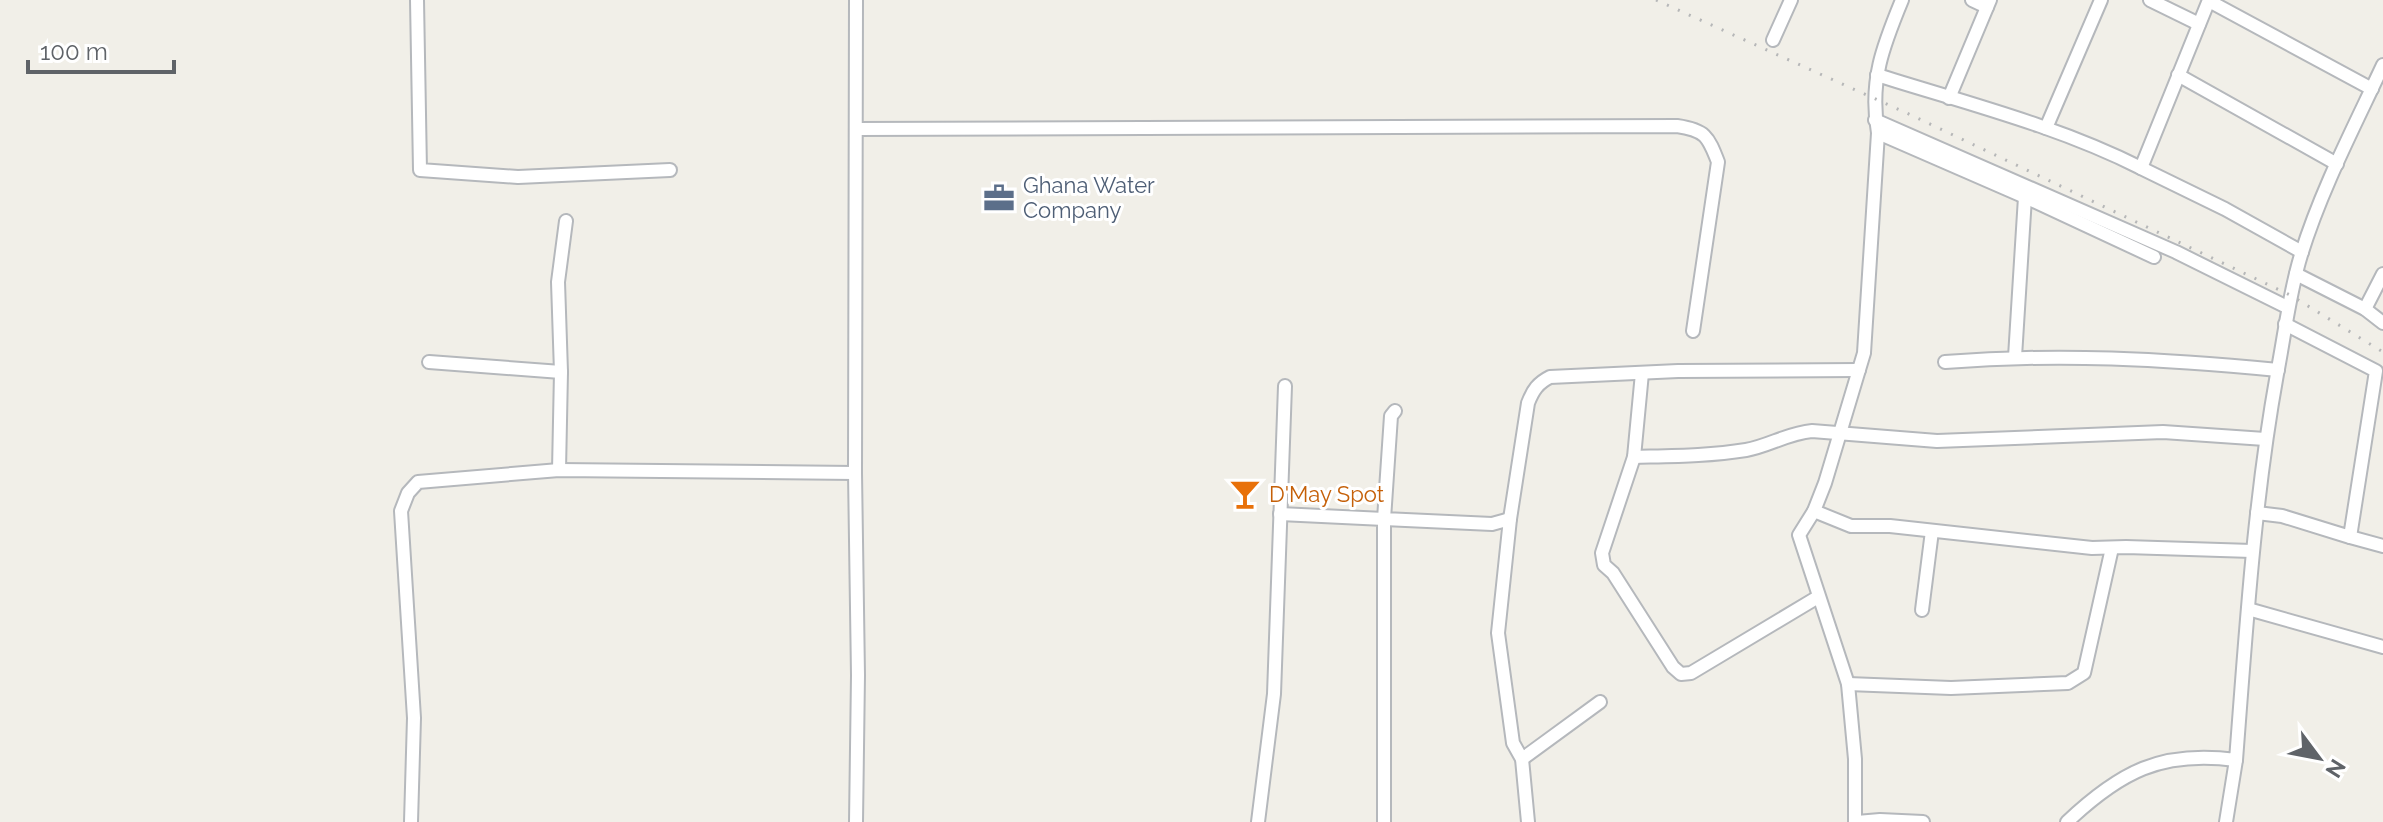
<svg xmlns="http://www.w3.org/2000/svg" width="2383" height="822" font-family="Raleway,sans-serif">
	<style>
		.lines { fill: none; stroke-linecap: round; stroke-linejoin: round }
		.minor-casing { stroke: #b5b8bc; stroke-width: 16 }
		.minor { stroke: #fff; stroke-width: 12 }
		.rail { stroke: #b6b7b8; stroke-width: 3; stroke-dasharray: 2 10; stroke-linecap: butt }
		.labels { text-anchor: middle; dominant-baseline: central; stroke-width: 6; stroke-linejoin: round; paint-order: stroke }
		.service-label { font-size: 22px; fill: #4e5e75; stroke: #fff; text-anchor: start }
		.food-label { font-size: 22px; fill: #c56008; stroke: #fff; text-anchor: start }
	</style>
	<rect width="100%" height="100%" fill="#f1efe8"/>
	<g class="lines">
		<defs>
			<g id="minor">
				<path d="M417 0 420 170 518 177 670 170"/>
				<path d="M856 0 855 473 858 675 856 822"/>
				<path d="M1972 0 1987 7"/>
				<path d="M2150 0 2199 24"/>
				<path d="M2209 0 2141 168 2225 209 2302 252"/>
				<path d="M2209 1 2372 89"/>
				<path d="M1773 40 1791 0"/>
				<path d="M1877 75C1966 103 2058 126 2141 168"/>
				<path d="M2178 75 2337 164"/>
				<path d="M1949 98 1990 0"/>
				<path d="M1875 120 2176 252 2287 307"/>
				<path d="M2046 128 2101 0"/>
				<path d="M856 129 1677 126C1705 130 1708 136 1718 162L1693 331"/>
				<path d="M1878 133 2025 197 2154 257"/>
				<path d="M2296 274 2365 309 2383 323"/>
				<path d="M2365 309 2383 274"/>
				<path d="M2015 357 2025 197"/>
				<path d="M429 362 561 372"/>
				<path d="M1945 362C2060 353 2163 359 2278 370"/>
				<path d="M1642 373 1634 457 1602 553 1604 565 1613 573 1673 667 1681 674 1691 673 1818 597"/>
				<path d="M1395 411 1391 416 1384 519 1492 524 1510 519 1498 633 1513 743 1522 759 1528 822"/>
				<path d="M1634 457C1671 456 1709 456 1746 450 1769 446 1788 433 1812 431L1937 441 2163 432 2265 439"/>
				<path d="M559 470 561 372 558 282 566 221"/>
				<path d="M1814 511 1851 526H1890L2092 548 2126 547 2252 551"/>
				<path d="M2257 513 2282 516 2350 537 2376 371 2285 324"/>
				<path d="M1280 514 1384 519V822"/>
				<path d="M1510 519 1528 403C1533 390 1538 383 1550 377L1678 371 1859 370"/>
				<path d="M2350 537 2383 546"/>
				<path d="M2248 609 2383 647"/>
				<path d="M1922 610 1932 531"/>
				<path d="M1848 684 1951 688 2068 683 2084 673 2112 548"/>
				<path d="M1522 759 1600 702"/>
				<path d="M411 822 414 718 401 511 408 493 418 482 559 470 855 473"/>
				<path d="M1258 822 1274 694 1285 386"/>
				<path d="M1855 822V759L1848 684 1799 535 1814 511 1825 483 1864 353 1878 133C1869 81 1883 46 1902 0"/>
				<path d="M1857 822 1880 820 1923 822"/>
				<path d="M2067 822C2120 772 2161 750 2236 760 2246 631 2254 501 2277 374 2285 333 2289 294 2301 255 2321 190 2354 127 2383 65"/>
				<path d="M2226 822 2236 760"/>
			</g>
		</defs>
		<use href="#minor" class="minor-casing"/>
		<use href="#minor" class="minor"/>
		<path class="rail" d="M1656 0 1911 115 2290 295 2383 352"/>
	</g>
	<defs>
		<symbol id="office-bare" viewBox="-9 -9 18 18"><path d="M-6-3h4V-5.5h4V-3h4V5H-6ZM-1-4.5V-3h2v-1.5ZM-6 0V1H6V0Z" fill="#5c6f8a" stroke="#fff" stroke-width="2.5" paint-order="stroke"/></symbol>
		<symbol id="bar-bare" viewBox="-9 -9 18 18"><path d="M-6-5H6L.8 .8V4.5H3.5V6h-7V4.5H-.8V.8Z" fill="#e8710a" stroke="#fff" stroke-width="2.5" paint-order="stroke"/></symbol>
	</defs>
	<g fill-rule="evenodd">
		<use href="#office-bare" x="977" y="176" width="44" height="44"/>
		<use href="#bar-bare" x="1223" y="472" width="44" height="44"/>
	</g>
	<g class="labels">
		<g class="service-label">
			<text x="1023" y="185">Ghana Water<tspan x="1023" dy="25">Company</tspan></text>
		</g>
		<g class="food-label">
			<text x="1269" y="494">D'May Spot</text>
		</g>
	</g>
	<g transform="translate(2319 758) rotate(122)" stroke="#ffffff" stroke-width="6" paint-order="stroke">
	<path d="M0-6L14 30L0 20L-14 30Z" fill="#5f6368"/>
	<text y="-12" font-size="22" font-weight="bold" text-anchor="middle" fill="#5f6368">N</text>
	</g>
	<path d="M28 60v12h146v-12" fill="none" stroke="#5f6368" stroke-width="4"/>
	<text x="40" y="60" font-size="24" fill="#5f6368" stroke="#ffffff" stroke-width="6" paint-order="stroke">100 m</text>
</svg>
